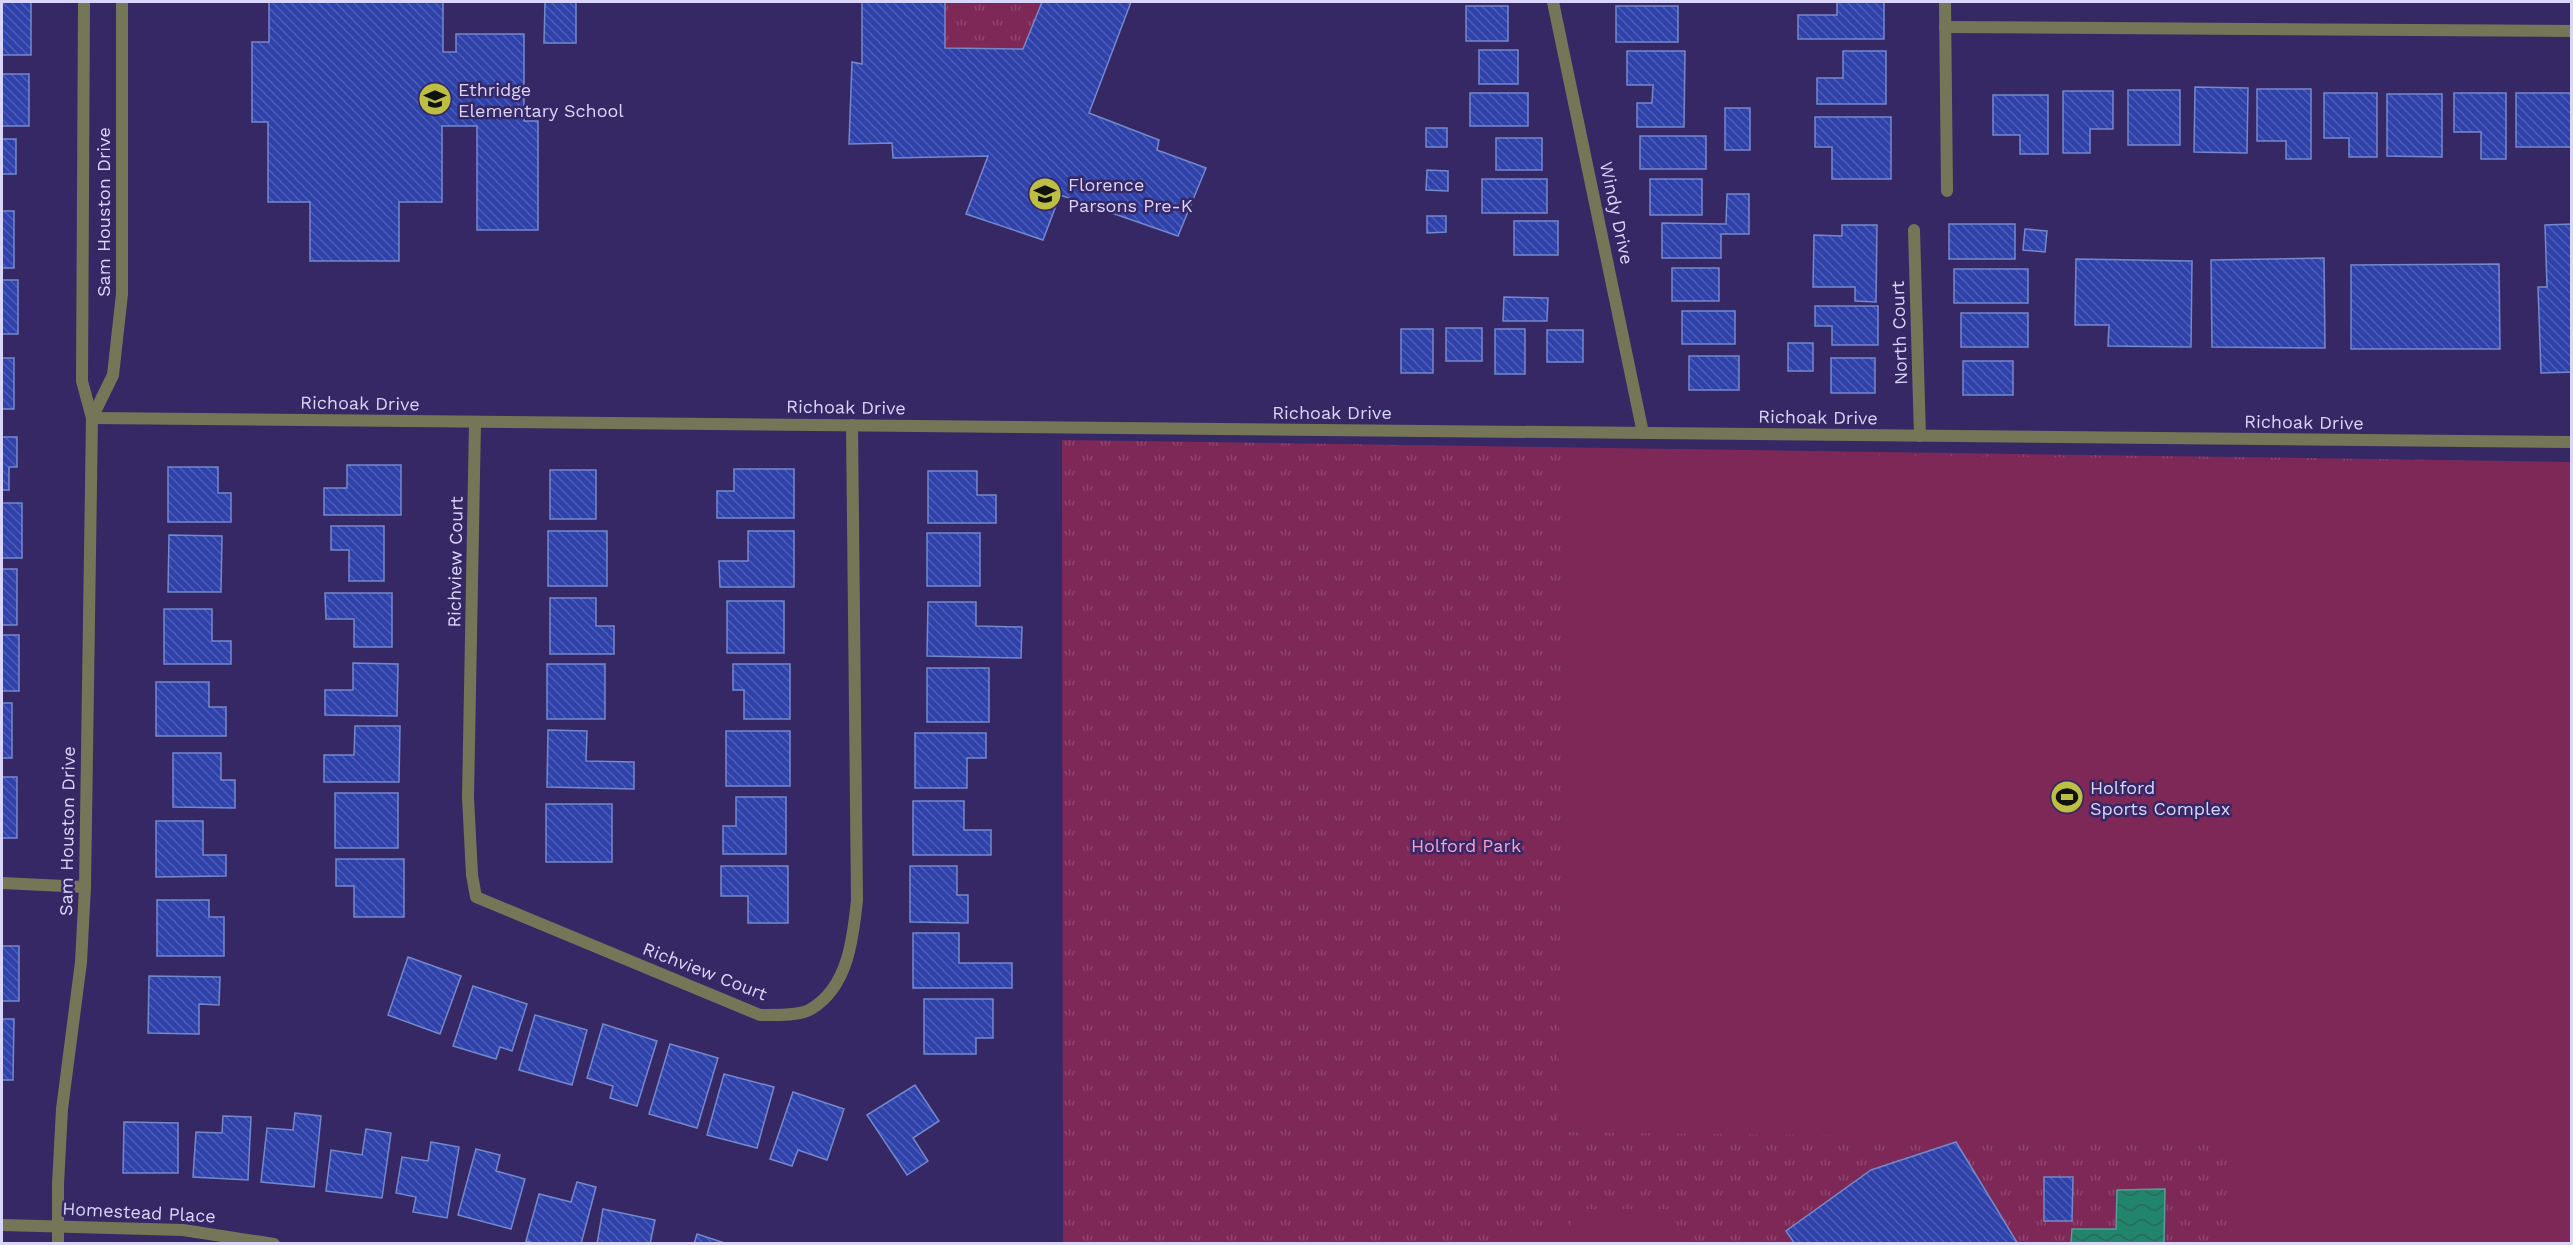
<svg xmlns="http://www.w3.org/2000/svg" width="2573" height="1245" font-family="'Work Sans',sans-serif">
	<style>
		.grass { fill: url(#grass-tufts) }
		.pitch { fill: #7d2857 }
		.water { fill: url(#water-waves); stroke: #589d96; stroke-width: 1.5 }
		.building { fill: url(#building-back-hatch); stroke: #7488cb; stroke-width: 1.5 }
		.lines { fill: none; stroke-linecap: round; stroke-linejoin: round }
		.minor { stroke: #757657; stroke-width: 12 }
		.tertiary { stroke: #757657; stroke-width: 12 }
		.labels { text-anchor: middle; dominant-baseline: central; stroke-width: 5; stroke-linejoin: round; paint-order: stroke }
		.poi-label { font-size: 18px; fill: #dad6fb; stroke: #362865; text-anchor: start }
		.street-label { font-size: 18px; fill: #dad6fb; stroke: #362865 }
		.park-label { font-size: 18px; fill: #fba1cc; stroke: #362865 }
	</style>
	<defs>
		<pattern id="grass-tufts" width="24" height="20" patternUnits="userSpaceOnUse" patternTransform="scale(1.5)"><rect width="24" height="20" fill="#7d2857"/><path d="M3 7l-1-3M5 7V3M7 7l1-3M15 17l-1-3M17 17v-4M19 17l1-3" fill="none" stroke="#8f4670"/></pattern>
		<pattern id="water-waves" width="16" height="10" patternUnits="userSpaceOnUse" patternTransform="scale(1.5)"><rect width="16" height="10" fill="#20856a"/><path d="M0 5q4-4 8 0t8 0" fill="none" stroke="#2d695e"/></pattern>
		<pattern id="building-back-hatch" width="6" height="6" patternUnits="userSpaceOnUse" patternTransform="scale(1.5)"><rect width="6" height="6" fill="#2f42aa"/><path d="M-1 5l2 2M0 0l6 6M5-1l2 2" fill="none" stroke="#4d5db7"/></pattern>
	</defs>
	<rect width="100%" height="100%" fill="#362865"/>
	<g class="grass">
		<path d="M945 2H1042L1023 49 945 48Z"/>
		<path d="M1062 440 2571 462V1243H1063Z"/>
	</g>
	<g class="pitch">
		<path d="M1566 452 2571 463V1243H2234L2233 1140 1558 1132Z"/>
		<path d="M1571 1209H1670V1243H1509V1232L1570 1233Z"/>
	</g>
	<path class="water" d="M2165 1189 2164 1243H2071L2072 1229H2116L2117 1190Z"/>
	<g class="building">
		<rect x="2" y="2" width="29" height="53"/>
		<path d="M269 2H443V52H456V34H524V121H538V230H477V126H442V202H399V261H310V202H268V122H252V42H269Z"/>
		<path d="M545 2H576V43H544Z"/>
		<path d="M862 2H945V48L1023 49 1042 2H1131L1089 113 1159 140 1157 150 1206 168 1178 236 1060 195 1043 240 966 214 988 156 893 158 892 143 849 144 852 62 862 64Z"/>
		<path d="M1837 2H1884V39H1798V15H1837Z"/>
		<rect x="1466" y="6" width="42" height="35"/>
		<rect x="1616" y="6" width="62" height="36"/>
		<rect x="1479" y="50" width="39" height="34"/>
		<path d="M1627 51H1685L1684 127H1637V103H1652L1653 85H1627Z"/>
		<path d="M1843 51H1886V104H1817V78H1843Z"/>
		<rect x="2" y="74" width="27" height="52"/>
		<path d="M2195 87 2248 88 2247 153 2194 152Z"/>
		<path d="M2257 89H2311V159H2286V141H2257Z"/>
		<rect x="2128" y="90" width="52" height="55"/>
		<path d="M2063 91H2113V129H2090V153H2063Z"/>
		<rect x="1470" y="93" width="58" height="33"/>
		<path d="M2324 93H2377V157H2349V138H2324Z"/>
		<path d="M2454 93H2506V159H2481V132H2454Z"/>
		<rect x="2516" y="93" width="55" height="54"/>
		<path d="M2387 94H2442V157L2387 156Z"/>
		<path d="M1993 95H2048V154H2020V135H1993Z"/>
		<rect x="1725" y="108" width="25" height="42"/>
		<path d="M1815 117H1891V179H1832V147H1815Z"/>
		<rect x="1426" y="128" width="21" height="19"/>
		<rect x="1640" y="136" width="66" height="33"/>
		<rect x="1496" y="138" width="46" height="32"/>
		<rect x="2" y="139" width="14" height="35"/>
		<path d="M1427 170 1448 171V191L1426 190Z"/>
		<rect x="1482" y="179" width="65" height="34"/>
		<rect x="1650" y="179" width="52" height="36"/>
		<path d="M1727 194H1749V234H1721V258H1662V223L1726 224Z"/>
		<rect x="2" y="211" width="12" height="57"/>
		<path d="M1427 216H1446V232L1427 233Z"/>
		<rect x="1514" y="221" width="44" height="34"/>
		<rect x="1949" y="224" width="66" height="35"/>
		<path d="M2572 224V372L2541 373 2538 287H2547L2545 225Z"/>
		<path d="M1842 225H1877L1876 302 1855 301V287H1813L1814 235 1842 236Z"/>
		<path d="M2025 229 2047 231 2045 252 2023 250Z"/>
		<path d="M2324 258 2325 348 2212 347 2211 260Z"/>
		<path d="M2076 259 2192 261 2191 347 2108 346 2109 325H2075Z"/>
		<path d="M2499 264 2500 349H2351V265Z"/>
		<rect x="1672" y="268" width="47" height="33"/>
		<rect x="1954" y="269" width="74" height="34"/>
		<rect x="2" y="280" width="16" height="54"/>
		<path d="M1504 297 1548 298 1547 321H1503Z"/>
		<path d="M1815 306H1878V345H1832V326H1815Z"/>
		<rect x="1682" y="311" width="53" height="33"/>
		<rect x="1961" y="313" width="67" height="34"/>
		<rect x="1446" y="328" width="36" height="33"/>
		<rect x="1401" y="329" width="32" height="44"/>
		<rect x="1495" y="329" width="30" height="45"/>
		<rect x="1547" y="330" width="36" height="32"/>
		<rect x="1788" y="343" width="25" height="28"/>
		<rect x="1689" y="356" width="50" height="34"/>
		<rect x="2" y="358" width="12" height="51"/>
		<rect x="1831" y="358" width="44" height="35"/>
		<rect x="1963" y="361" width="50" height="34"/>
		<path d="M2 437H17V467H9V490H2Z"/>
		<path d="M347 465H401V515H324V488H347Z"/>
		<path d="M168 467H218V493H231V522H168Z"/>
		<path d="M734 469H794V518H717V491H734Z"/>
		<rect x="550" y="470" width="46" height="49"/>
		<path d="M928 471H977V495H996V523H928Z"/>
		<rect x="2" y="503" width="20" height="55"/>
		<path d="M331 526H384V581H349V550H331Z"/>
		<rect x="548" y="531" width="59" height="55"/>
		<path d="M748 531H794V587H720L719 561H748Z"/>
		<rect x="927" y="533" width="53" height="53"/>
		<path d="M169 535 222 536 221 592H168Z"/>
		<rect x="2" y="569" width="15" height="56"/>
		<path d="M325 593H392V647H354V619H326Z"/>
		<path d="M550 598H596V626H614V654H550Z"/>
		<rect x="727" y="601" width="57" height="52"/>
		<path d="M928 602H976V626L1022 627 1021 658 927 656Z"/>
		<path d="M164 609H212V641H231V664H164Z"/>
		<rect x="2" y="635" width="17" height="56"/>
		<path d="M353 663 398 664 397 716 325 715V690H353Z"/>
		<rect x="547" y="664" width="58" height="55"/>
		<path d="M733 664H790V719H744V690H733Z"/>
		<rect x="927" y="668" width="62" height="54"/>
		<path d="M156 682H209V707H226V736H156Z"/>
		<rect x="2" y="703" width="10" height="55"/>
		<path d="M355 726H400L399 782H324V755H354Z"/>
		<path d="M548 730 587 731 586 761 634 762V789L547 787Z"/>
		<rect x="726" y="731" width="64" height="55"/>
		<path d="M915 733H986V758H967V788H915Z"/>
		<path d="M173 753H221V780H235V808L173 807Z"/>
		<rect x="2" y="777" width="15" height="61"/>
		<rect x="335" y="793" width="63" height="55"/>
		<path d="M736 797H786V854H723V826H736Z"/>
		<path d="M913 801H964V830H991V855H913Z"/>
		<rect x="546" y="804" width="66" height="58"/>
		<path d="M156 821H203V855H226V876L156 877Z"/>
		<path d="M336 859H404V917H354V886H336Z"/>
		<path d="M721 866H788V923H748V896H721Z"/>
		<path d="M910 866H957V895H968V923L910 922Z"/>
		<path d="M157 900H209V917H224V956H157Z"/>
		<path d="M913 933H959V963H1012V988H913Z"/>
		<rect x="2" y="946" width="17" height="55"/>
		<path d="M408 957 461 976 440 1034 388 1015Z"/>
		<path d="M149 976 220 977 219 1005 199 1004V1034L148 1033Z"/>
		<path d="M473 986 527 1004 512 1051 500 1047 496 1059 453 1046Z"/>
		<path d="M924 999H993V1038H976V1054H924Z"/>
		<path d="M535 1015 587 1030 572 1085 519 1070Z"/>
		<path d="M2 1019H14L13 1080H2Z"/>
		<path d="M603 1024 657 1041 637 1106 610 1098 613 1086 587 1078Z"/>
		<path d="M670 1044 718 1058 697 1128 649 1114Z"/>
		<path d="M724 1074 774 1087 757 1148 707 1135Z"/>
		<path d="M915 1085 939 1121 913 1138 928 1161 907 1175 867 1115Z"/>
		<path d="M793 1092 844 1109 827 1160 798 1150 792 1166 770 1159Z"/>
		<path d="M295 1113 321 1116 314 1187 261 1182 267 1128 293 1130Z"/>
		<path d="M223 1116 251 1117 248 1180 193 1177 196 1132 222 1133Z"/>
		<path d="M124 1122 178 1123V1173H123Z"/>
		<path d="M366 1129 391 1133 382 1198 326 1191 331 1150 362 1155Z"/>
		<path d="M431 1142 459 1147 447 1218 413 1212 416 1197 396 1193 402 1157 428 1161Z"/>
		<path d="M1956 1142 2018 1244H1795L1786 1231 1871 1170Z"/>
		<path d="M476 1149 500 1155 496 1171 525 1179 511 1229 458 1215Z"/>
		<path d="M2044 1177H2073L2072 1221H2044Z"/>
		<path d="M577 1182 596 1187 581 1244H535L526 1241 539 1194 571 1202Z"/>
		<path d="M603 1209 655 1220 650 1244H597Z"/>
		<path d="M697 1234 725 1243V1244H694Z"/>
	</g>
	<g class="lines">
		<g class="minor">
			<path d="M1553 2 1643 433"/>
			<path d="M1945 2 1947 191"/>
			<path d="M1945 27 2572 31"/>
			<path d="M1914 230 1920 436"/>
			<path d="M475 422 468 797 472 875 476 897 760 1015C772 1015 801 1016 811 1009 848 987 853 939 857 900L852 425"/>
			<path d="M2 883 85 887"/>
		</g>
		<g class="tertiary">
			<path d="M92 418 2572 442"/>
			<path d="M92 418 113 375 122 294V2"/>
			<path d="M2 1225 183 1230 274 1244"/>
			<path d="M58 1244V1184L62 1109 81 962 85 887 92 418 82 381 84 2"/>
		</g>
	</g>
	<defs>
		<symbol id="school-disc" viewBox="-11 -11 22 22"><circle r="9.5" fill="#bdbf43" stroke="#362865"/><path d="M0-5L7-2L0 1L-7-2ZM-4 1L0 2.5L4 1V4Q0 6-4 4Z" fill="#111"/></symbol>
		<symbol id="stadium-disc" viewBox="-11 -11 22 22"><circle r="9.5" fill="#bdbf43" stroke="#362865"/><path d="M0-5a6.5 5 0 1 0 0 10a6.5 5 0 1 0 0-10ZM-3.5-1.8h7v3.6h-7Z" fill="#111"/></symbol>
	</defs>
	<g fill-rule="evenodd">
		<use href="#school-disc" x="416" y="80" width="38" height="38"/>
		<use href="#school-disc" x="1026" y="175" width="38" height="38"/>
		<use href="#stadium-disc" x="2048" y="778" width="38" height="38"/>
	</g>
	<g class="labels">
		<g class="poi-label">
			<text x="458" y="89">Ethridge<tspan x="458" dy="21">Elementary School</tspan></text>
			<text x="1068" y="184">Florence<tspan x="1068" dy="21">Parsons Pre-K</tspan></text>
			<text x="2090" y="787">Holford<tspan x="2090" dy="21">Sports Complex</tspan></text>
		</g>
		<g class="street-label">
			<text transform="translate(103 212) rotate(-90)">Sam Houston Drive</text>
			<text transform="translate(1617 213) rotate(78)">Windy Drive</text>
			<text transform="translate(1899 333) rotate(-92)">North Court</text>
			<text transform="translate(360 403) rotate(1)">Richoak Drive</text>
			<text transform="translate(846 407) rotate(1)">Richoak Drive</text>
			<text x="1332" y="412">Richoak Drive</text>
			<text transform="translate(1818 417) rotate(1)">Richoak Drive</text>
			<text transform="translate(2304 422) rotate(1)">Richoak Drive</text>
			<text transform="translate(455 562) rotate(-89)">Richview Court</text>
			<text transform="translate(67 831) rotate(-89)">Sam Houston Drive</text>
			<text transform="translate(705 971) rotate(21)">Richview Court</text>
			<text transform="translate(139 1212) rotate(3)">Homestead Place</text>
		</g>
		<g class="park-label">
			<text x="1466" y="845">Holford Park</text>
		</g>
	</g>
	<rect width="2573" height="1245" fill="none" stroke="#dad6fb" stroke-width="6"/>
</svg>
